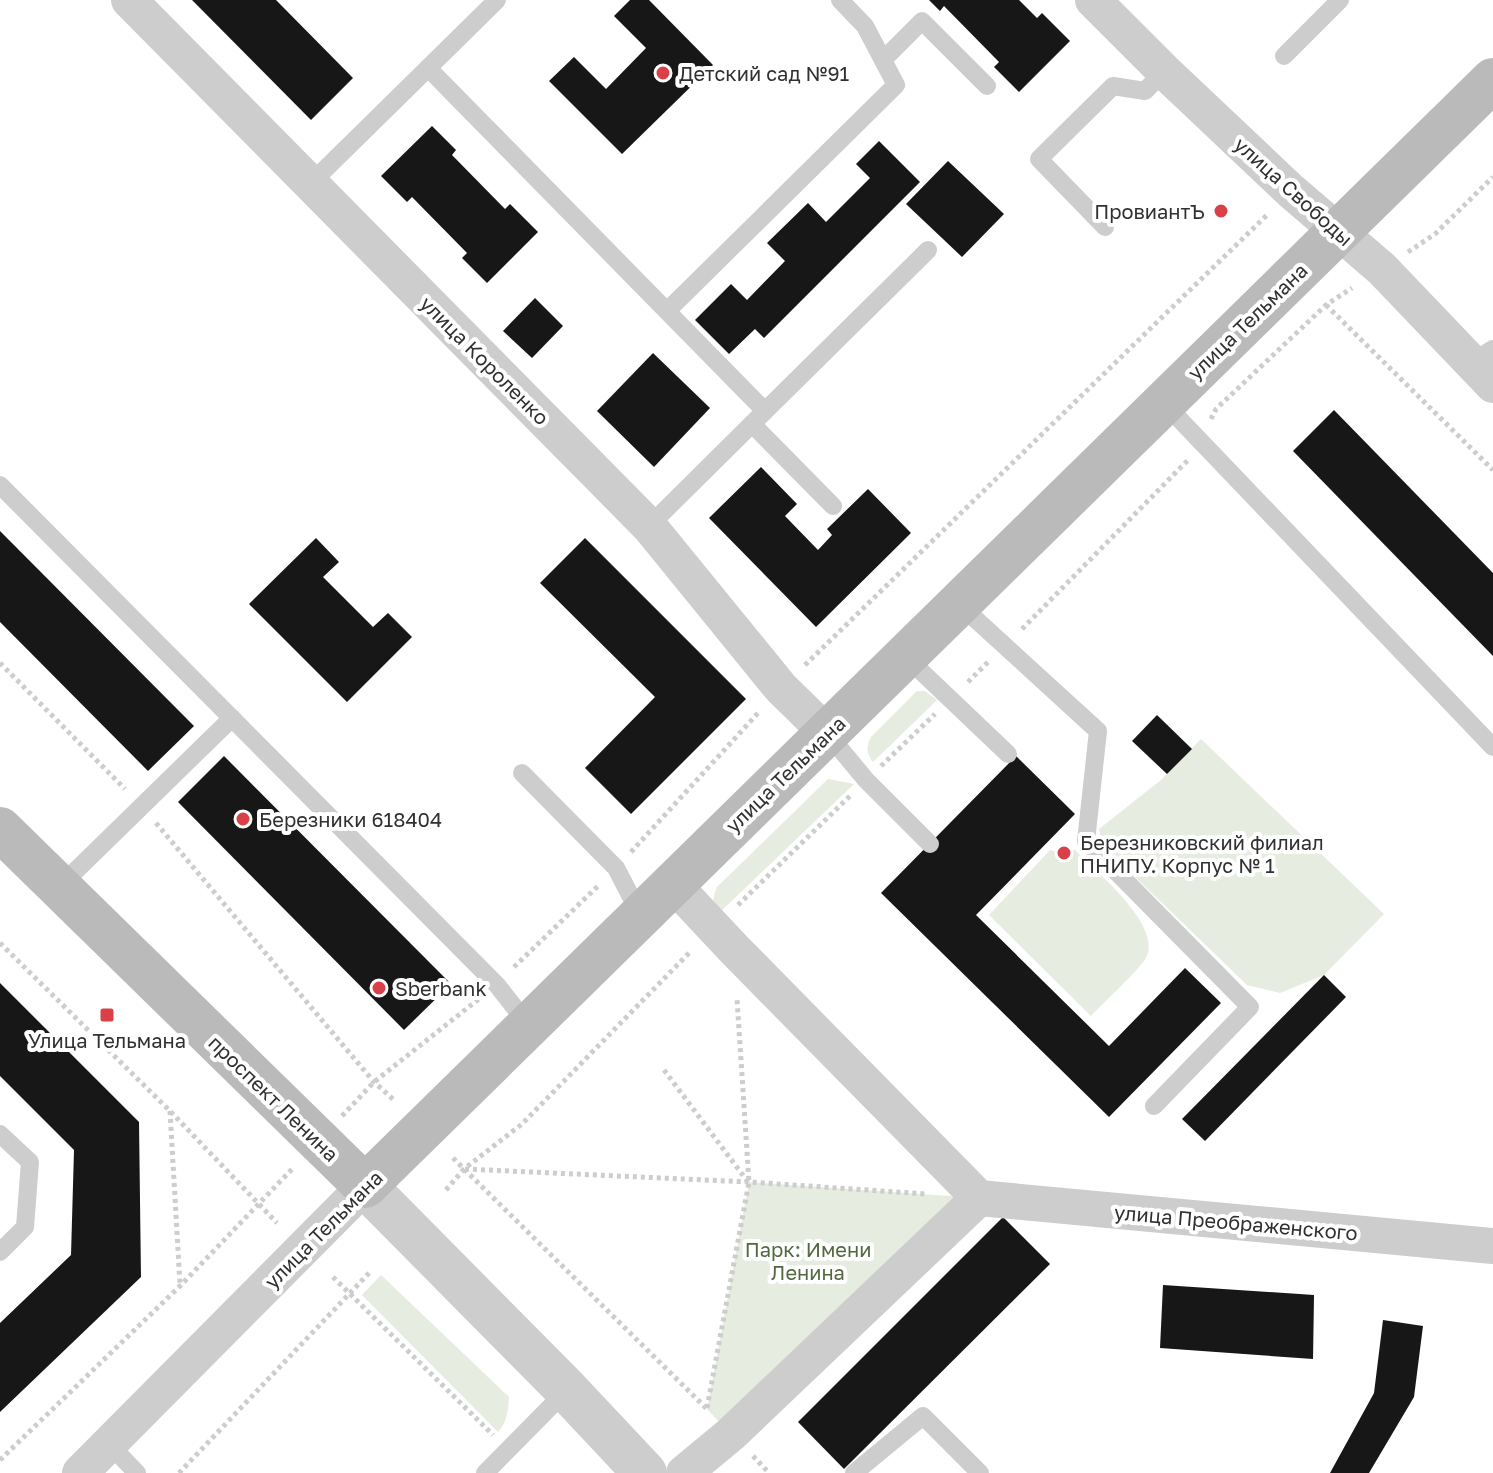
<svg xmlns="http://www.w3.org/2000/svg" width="1493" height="1473" font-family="'Golos Text',sans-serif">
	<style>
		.green { fill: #e6ecdf }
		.building { fill: #171717 }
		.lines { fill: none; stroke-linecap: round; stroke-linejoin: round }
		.path { stroke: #cdcdcd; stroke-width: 5; stroke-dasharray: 4 4; stroke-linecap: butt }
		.service { stroke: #cdcdcd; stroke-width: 18 }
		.minor { stroke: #cdcdcd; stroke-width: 36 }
		.tertiary { stroke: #cdcdcd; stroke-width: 44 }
		.secondary { stroke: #bababa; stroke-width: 44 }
		.poi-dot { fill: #d94048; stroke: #fff; stroke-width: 3 }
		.labels { text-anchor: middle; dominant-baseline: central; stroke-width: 8; stroke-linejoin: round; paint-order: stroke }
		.poi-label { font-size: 20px; fill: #303030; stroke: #fff; text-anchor: start }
		.street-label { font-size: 20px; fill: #303030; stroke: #fff }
		.park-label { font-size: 20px; fill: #526940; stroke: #fff }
	</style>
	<rect width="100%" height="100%" fill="#fff"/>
	<g class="green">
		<path d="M917 691H925L937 700 873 762C866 753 866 747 871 737Z"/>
		<path d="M1201 739 1384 914 1324 975 1280 993 1247 985 1102 845 1099 829 1161 780Z"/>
		<path d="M828 779 854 784 718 914C711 905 713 897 717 887Z"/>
		<path d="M1050 850 1061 853 1075 850C1096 872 1163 925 1146 958 1138 971 1103 1003 1091 1016L989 915Z"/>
		<path d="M749 1182 979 1198 731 1434 707 1409Z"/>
		<path d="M381 1275 509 1397C508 1411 507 1422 498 1432L362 1295Z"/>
	</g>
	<g class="building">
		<path d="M192 0H276L353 78 311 120Z"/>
		<path d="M630 0H649L713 65 622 154 549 81 574 57 606 89 646 48 614 16Z"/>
		<path d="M929 0H1019L1037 18 1042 13 1070 41 1019 92 994 67 999 62 944 6 940 11Z"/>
		<path d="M432 126 456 150 452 155 505 209 510 204 538 232 487 283 462 258 467 253 412 197 407 202 381 176Z"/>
		<path d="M879 141 920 182 764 338 755 329 729 354 695 320 731 284 747 300 785 261 767 243 808 203 826 222 870 178 856 164Z"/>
		<path d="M948 161 1004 214 962 257 906 204Z"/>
		<path d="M535 298 563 326 532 358 503 331Z"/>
		<path d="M653 353 710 408 654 467 597 411Z"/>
		<path d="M1334 410 1493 573V656L1293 451Z"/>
		<path d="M761 467 797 504 785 516 818 550 832 535 827 529 868 489 911 533 816 627 709 518Z"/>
		<path d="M0 531 194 726 148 771 0 622Z"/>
		<path d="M316 538 339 562 323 577 373 627 388 613 412 637 347 702 249 604Z"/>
		<path d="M585 538 746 699 631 814 585 768 655 697 540 583Z"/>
		<path d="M1157 715 1192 749 1167 774 1132 741Z"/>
		<path d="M224 756 451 984 404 1030 178 802Z"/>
		<path d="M1016 756 1075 814 976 915 1109 1046 1185 968 1221 1003 1109 1117 881 893Z"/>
		<path d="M1324 975 1346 997 1205 1141 1182 1119Z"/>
		<path d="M0 983 139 1122 141 1277 0 1412V1323L71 1255 74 1150 0 1076Z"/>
		<path d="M1003 1217 1050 1264 844 1469 798 1422Z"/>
		<path d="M1163 1285 1314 1295 1313 1359 1160 1348Z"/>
		<path d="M1383 1320 1423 1326 1414 1397 1369 1473H1330L1374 1393Z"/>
	</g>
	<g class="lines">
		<g class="path">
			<path d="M1408 252 1435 234 1493 177"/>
			<path d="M1326 305 1493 470"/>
			<path d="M1211 419 1216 409 1326 305 1352 288"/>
			<path d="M1022 629 1189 459"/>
			<path d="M0 663 125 789"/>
			<path d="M805 665 1268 214"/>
			<path d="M968 682 989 661"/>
			<path d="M881 766 935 714"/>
			<path d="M156 823 374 1082 395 1101"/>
			<path d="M631 852 759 712"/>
			<path d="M738 905 851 795"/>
			<path d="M0 943 170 1111 277 1223"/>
			<path d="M514 967 599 885"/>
			<path d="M664 1070 748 1182"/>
			<path d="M170 1111 180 1284"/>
			<path d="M342 1116 374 1082 480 998"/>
			<path d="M453 1158 707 1409"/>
			<path d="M465 1169 749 1182 926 1194"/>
			<path d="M446 1190 464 1169 522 1124 691 951"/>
			<path d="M333 1277 493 1435"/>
			<path d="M707 1408 749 1182 737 999"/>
			<path d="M753 1456 769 1473"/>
			<path d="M0 1460 181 1285 294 1167"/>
			<path d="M179 1473 370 1272"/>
		</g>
		<g class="service">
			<path d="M1284 56 1340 0"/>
			<path d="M883 60 922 21 987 86"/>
			<path d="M428 68 497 0"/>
			<path d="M310 184 428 68 765 411 649 526"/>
			<path d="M1105 227 1039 159 1113 86 1145 91 1164 71"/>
			<path d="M667 311 896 85 865 26 840 0"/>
			<path d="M1472 362 1493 349"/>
			<path d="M1164 403 1493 747"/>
			<path d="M765 411 928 250"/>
			<path d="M752 424 833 506"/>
			<path d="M0 485 497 985 529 1026"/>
			<path d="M959 604 1098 731 1086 841 1250 1007 1154 1106"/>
			<path d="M905 656 1008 754"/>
			<path d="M827 733 866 780 930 844"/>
			<path d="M522 773 616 868 641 916"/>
			<path d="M59 887 232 718"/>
			<path d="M0 1134 30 1162 25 1227 0 1252"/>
			<path d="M109 1444 137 1473"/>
			<path d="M485 1473 567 1390"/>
			<path d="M854 1473 923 1416 980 1473"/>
		</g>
		<g class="minor">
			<path d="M129 0 649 526 781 688 827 733"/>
			<path d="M1093 0 1164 71 1291 191 1382 269 1493 385"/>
			<path d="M673 884 734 949 979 1198"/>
			<path d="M979 1198 1493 1246"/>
			<path d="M80 1473 365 1186"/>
			<path d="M684 1473 731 1434 979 1198"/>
		</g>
		<path class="tertiary" d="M365 1186 567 1390 645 1473"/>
		<path class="secondary" d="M0 829 365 1186 1493 80"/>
	</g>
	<g class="poi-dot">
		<circle cx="663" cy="73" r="8"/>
		<circle cx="1221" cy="211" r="8"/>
		<circle cx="243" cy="819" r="8"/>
		<circle cx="1064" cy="853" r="8"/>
		<circle cx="379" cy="988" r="8"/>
		<rect x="99" y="1007" width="16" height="16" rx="4"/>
	</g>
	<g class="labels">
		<g class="poi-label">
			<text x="679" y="73">Детский сад №91</text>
			<text x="1205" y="211" text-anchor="end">ПровиантЪ</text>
			<text x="259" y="819">Березники 618404</text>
			<text x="1080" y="842">Березниковский филиал<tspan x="1080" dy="23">ПНИПУ. Корпус № 1</tspan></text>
			<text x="395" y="988">Sberbank</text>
			<text x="107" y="1040" text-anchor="middle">Улица Тельмана</text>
		</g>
		<g class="street-label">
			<text transform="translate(1294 191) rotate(42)">улица Свободы</text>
			<text transform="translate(1247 321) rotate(-44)">улица Тельмана</text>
			<text transform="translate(485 360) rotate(45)">улица Короленко</text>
			<text transform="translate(785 774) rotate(-44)">улица Тельмана</text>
			<text transform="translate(274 1098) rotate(44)">проспект Ленина</text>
			<text transform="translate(1236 1222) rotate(5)">улица Преображенского</text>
			<text transform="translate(323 1229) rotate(-45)">улица Тельмана</text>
		</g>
		<g class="park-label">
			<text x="808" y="1249">Парк: Имени<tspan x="808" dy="23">Ленина</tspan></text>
		</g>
	</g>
</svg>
